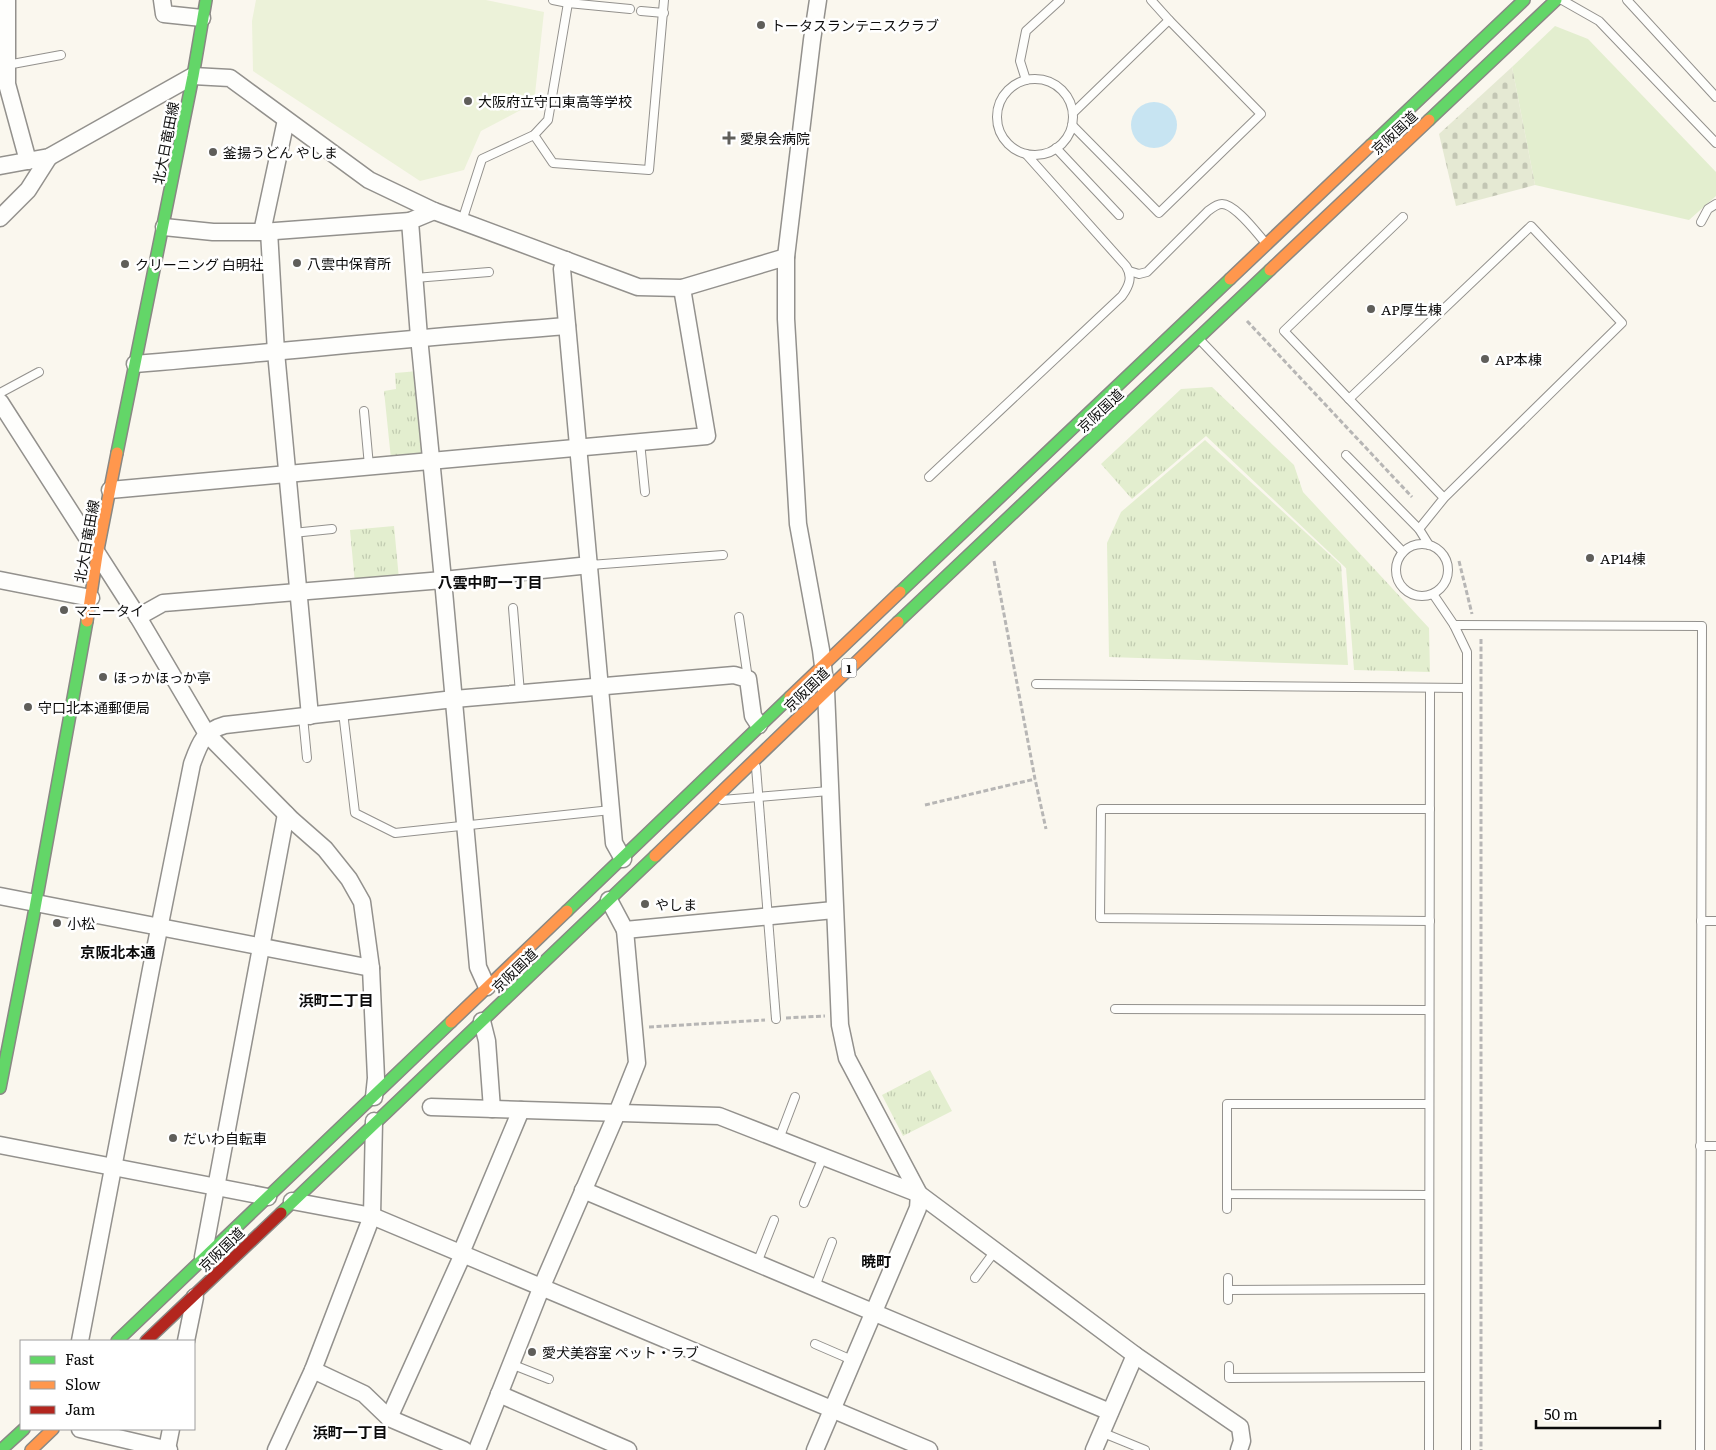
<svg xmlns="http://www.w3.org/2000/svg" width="1716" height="1450" font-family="Literata,'Noto Sans JP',serif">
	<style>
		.grass { fill: #e3eecf }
		.cemetery { fill: url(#cemetery-stones) }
		.park { fill: url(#park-tufts) }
		.pitch { fill: #ecf2d9 }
		.water { fill: #c7e4f2 }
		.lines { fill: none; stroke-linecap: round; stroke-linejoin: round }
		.lane-casing { stroke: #93918d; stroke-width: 10 }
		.street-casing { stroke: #93918d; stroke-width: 19 }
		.fast-casing { stroke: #898884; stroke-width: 14 }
		.slow-casing { stroke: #898884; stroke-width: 14 }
		.jam-casing { stroke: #898884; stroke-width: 14 }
		.path { stroke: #b7b6b5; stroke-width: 3; stroke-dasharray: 5 2.5; stroke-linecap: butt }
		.lane { stroke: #fefefc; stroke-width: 8 }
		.street { stroke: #fefefc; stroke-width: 16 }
		.fast { stroke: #63d668; stroke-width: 11 }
		.slow { stroke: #ff974d; stroke-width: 11 }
		.jam { stroke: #b3261e; stroke-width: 11 }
		.poi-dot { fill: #5f5e5a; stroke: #fff; stroke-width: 2 }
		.labels { text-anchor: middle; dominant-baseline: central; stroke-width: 5; stroke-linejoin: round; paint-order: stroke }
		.shield { fill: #fff; stroke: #545454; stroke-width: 1 }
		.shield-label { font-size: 12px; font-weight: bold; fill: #0b0b0b }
		.poi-label { font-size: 14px; fill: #0b0b0b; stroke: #fff; text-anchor: start }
		.street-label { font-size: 14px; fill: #0b0b0b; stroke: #fff }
		.neighbourhood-label { font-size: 15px; font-weight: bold; fill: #0b0b0b; stroke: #fff }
	</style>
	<defs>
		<pattern id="cemetery-stones" width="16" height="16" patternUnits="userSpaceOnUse" patternTransform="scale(1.25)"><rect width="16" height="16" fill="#e5e9d3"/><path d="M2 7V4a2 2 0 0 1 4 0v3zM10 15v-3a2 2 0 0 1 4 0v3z" fill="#c3c6b4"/></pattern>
		<pattern id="park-tufts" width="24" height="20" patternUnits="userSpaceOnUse" patternTransform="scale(1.25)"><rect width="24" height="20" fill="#e3eecf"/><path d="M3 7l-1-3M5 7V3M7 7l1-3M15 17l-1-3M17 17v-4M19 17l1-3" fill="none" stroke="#c1cbb0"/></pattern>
	</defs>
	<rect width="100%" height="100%" fill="#faf7ee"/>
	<path class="grass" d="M1555 26 1588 39 1716 172V196L1689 220 1535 185 1512 67Z"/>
	<path class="cemetery" d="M1512 67 1535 185 1456 206 1439 134Z"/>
	<g class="park">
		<path d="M419 371 423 456 391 459 384 391 396 389 395 373Z"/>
		<path d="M1212 387 1294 465 1303 492 1429 628 1430 672 1354 670 1346 568 1206 436 1132 499 1101 464 1181 389Z"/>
		<path d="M1205 440 1341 565 1348 665 1109 657 1107 543 1121 512Z"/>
		<path d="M394 526 399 579 355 584 350 530Z"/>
		<path d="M930 1070 952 1111 903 1136 882 1095Z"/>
	</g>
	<path class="pitch" d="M256 0H486L544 12 534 103 481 131 464 170 420 181 253 71 252 21Z"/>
	<circle class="water" cx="1154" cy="125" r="23"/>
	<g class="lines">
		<defs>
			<g id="lane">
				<path d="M553 0 568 3 630 9"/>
				<path d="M1151 0 1169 20"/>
				<path d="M1562 0 1599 21 1716 143"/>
				<path d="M1627 0 1716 97"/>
				<path d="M641 11 664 13"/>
				<path d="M7 65 61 55"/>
				<circle cx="1035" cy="117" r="38"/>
				<path d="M1026 80 1020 61 1026 31 1060 0"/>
				<path d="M1072 125 1159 213 1261 114 1169 20 1073 113"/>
				<path d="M534 135 553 163 649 170 664 0"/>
				<path d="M1056 148 1119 215"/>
				<path d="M462 221 482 159 534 135 548 120 568 3"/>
				<path d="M1701 222 1708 209 1716 204"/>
				<path d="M1129 271 1139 274 1147 272 1208 211C1212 208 1217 204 1222 204 1235 204 1256 232 1264 241"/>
				<path d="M415 278 489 272"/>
				<path d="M1201 341 1403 552"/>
				<path d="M0 393 39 372"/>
				<path d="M1349 399 1284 331 1403 217"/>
				<path d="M364 411 369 466"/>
				<path d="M640 442 645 492"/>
				<path d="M1346 455 1419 529 1429 545"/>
				<path d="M929 477 1122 296C1129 286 1133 277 1126 266L1026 154"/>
				<path d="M1419 529 1444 498 1622 323 1531 226 1349 399 1444 498"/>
				<path d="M293 533 332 529"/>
				<circle cx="1422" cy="570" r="26"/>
				<path d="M590 565 723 555"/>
				<path d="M1433 594 1454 625 1467 652 1466 1450"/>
				<path d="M513 608 520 693"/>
				<path d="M739 617 748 679"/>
				<path d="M1454 625 1702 626 1700 1450"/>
				<path d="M1036 684 1467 688"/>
				<path d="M343 712 355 813 395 833 611 810"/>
				<path d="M303 717 307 758"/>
				<path d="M756 767 776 1019"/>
				<path d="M722 800 829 791"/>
				<path d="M1430 921 1100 918 1101 809H1430"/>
				<path d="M1701 921H1716"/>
				<path d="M1115 1009 1428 1010"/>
				<path d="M779 1139 795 1097"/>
				<path d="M1700 1146H1716"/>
				<path d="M1227 1194V1209"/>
				<path d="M1429 1195 1227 1194V1104H1429"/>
				<path d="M804 1203 823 1157"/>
				<path d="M757 1263 774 1220"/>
				<path d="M975 1278 995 1251"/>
				<path d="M1228 1278V1300"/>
				<path d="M815 1287 832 1242"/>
				<path d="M1228 1290 1429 1289"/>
				<path d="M815 1344 852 1360"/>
				<path d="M511 1364 549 1379"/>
				<path d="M1229 1366V1378L1429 1377"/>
				<path d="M1101 1432 1145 1450"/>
				<path d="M1429 1450 1430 688"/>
			</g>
			<g id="street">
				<path d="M7 0V84L28 161"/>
				<path d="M162 0 164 14 202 18"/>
				<path d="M0 166 49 157 193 76 230 78 369 180 434 211 638 287 682 288 786 257"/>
				<path d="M434 211 410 221 419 337 443 580 478 967 487 987"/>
				<path d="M0 218 28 190 49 157"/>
				<path d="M164 227 213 232H262L410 221"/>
				<path d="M269 231 276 352 310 716"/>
				<path d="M262 232 286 120"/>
				<path d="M566 260 562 269 614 843 623 859"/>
				<path d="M135 364C279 352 423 337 567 326"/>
				<path d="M0 402 138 617 207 734 292 820 325 849 349 879 362 902 371 968 376 1078 374 1097"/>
				<path d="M110 490 707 436 682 288"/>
				<path d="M0 580 91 598"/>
				<path d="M138 617 163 603 443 580 590 565"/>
				<path d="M0 896 371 968"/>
				<path d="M609 900 625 930 834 910"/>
				<path d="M482 1021 487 1041 492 1109"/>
				<path d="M431 1107 719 1116 919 1194 1135 1355 1240 1427 1242 1441 1239 1450"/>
				<path d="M0 1145 268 1197"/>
				<path d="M583 1190 1110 1412"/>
				<path d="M292 1201 372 1216 929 1450"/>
				<path d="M461 1253 521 1110"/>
				<path d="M203 1257 286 814"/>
				<path d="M80 1341 151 969 192 764C199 745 203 731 225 725L454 699 734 675 748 679 753 716 759 725"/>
				<path d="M186 1341 195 1297"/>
				<path d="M313 1370 364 1394 389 1418 464 1450"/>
				<path d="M499 1394 628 1450"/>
				<path d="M389 1418 463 1254"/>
				<path d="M80 1429 169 1450"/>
				<path d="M167 1449 171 1429"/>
				<path d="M276 1450 313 1370 372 1216 374 1121"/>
				<path d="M477 1450 542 1286 617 1113 637 1063 625 930"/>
				<path d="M815 1450 918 1208 919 1194 847 1058 840 1025 826 690 821 650 798 524 786 319V257L812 40 818 0"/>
				<path d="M1094 1450 1135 1355"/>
			</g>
			<g id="fast">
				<path d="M1429 120 1556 0"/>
				<path d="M1371 145 1524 0"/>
				<path d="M117 453 193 76 206 0"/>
				<path d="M900 592 1230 279"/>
				<path d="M898 622 1270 270"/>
				<path d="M567 911 790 697"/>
				<path d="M0 1088 33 919 87 621"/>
				<path d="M281 1213 655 856"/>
				<path d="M117 1341 451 1022"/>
				<path d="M1 1450 24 1429"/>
			</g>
			<g id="slow">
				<path d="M1270 270 1429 120"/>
				<path d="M1230 279 1371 145"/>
				<path d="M87 621 97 555 117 453"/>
				<path d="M790 697 900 592"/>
				<path d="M655 856 898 622"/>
				<path d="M451 1022 567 911"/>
				<path d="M31 1450 53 1429"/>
			</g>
			<path id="jam" d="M146 1341 281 1213"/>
		</defs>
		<use href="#lane" class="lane-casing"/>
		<use href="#street" class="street-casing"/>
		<use href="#fast" class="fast-casing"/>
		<use href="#slow" class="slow-casing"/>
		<use href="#jam" class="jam-casing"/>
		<g class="path">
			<path d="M1247 321 1412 497"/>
			<path d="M994 561 1035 779 1046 829"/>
			<path d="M1459 561 1472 614"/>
			<path d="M1481 639V1450"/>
			<path d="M925 805 1035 779"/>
			<path d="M786 1018 825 1016"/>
			<path d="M649 1027 765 1020"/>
		</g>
		<use href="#lane" class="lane"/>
		<use href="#street" class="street"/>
		<use href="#fast" class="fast"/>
		<use href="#slow" class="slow"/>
		<use href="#jam" class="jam"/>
	</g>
	<g class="poi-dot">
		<circle cx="761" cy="25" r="5"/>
		<circle cx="468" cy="101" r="5"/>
		<path d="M726.5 130.5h5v5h5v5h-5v5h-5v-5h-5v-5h5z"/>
		<circle cx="213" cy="152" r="5"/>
		<circle cx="297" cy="263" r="5"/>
		<circle cx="125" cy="264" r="5"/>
		<circle cx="1371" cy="309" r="5"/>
		<circle cx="1485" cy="359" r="5"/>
		<circle cx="1590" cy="558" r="5"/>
		<circle cx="64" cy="610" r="5"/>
		<circle cx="103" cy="677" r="5"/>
		<circle cx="28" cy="707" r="5"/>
		<circle cx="645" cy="904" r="5"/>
		<circle cx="57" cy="923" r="5"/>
		<circle cx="173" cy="1138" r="5"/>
		<circle cx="532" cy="1352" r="5"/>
	</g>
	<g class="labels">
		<rect class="shield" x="841.5" y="658.5" width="15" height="19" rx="4"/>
		<g class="shield-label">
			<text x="849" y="668">1</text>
		</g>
		<g class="poi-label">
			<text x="771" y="25">トータスランテニスクラブ</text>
			<text x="478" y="101">大阪府立守口東高等学校</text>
			<text x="740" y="138">愛泉会病院</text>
			<text x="223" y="152">釜揚うどん やしま</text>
			<text x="307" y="263">八雲中保育所</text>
			<text x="135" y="264">クリーニング 白明社</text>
			<text x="1381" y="309">AP厚生棟</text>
			<text x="1495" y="359">AP本棟</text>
			<text x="1600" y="558">AP14棟</text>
			<text x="74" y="610">マニータイ</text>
			<text x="113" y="677">ほっかほっか亭</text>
			<text x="38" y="707">守口北本通郵便局</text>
			<text x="655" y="904">やしま</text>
			<text x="67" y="923">小松</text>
			<text x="183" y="1138">だいわ自転車</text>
			<text x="542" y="1352">愛犬美容室 ペット・ラブ</text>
		</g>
		<g class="street-label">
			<text transform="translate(1394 132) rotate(-43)">京阪国道</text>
			<text transform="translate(165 143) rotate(-79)">北大日竜田線</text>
			<text transform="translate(1100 410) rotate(-43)">京阪国道</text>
			<text transform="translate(86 541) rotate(-80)">北大日竜田線</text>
			<text transform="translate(806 689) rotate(-44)">京阪国道</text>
			<text transform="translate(514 970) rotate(-44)">京阪国道</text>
			<text transform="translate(221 1249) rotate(-44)">京阪国道</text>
		</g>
		<g class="neighbourhood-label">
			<text x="490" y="581">八雲中町一丁目</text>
			<text x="118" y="951">京阪北本通</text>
			<text x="336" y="999">浜町二丁目</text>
			<text x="876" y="1260">暁町</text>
			<text x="350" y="1431">浜町一丁目</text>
		</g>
	</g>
	<rect x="20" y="1340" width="175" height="90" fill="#ffffff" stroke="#9d9d9d"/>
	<rect x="30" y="1356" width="25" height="8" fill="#63d668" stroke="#9d9d9d"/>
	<text x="65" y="1365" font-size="15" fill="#0b0b0b">Fast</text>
	<rect x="30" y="1381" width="25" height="8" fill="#ff974d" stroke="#9d9d9d"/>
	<text x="65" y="1390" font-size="15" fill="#0b0b0b">Slow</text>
	<rect x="30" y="1406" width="25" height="8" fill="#b3261e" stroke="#9d9d9d"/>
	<text x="65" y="1415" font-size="15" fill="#0b0b0b">Jam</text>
	<path d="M1536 1420v8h124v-8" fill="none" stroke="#0b0b0b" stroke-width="2.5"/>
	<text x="1544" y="1420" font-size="15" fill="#0b0b0b" stroke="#ffffff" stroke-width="4" paint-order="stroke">50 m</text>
</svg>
